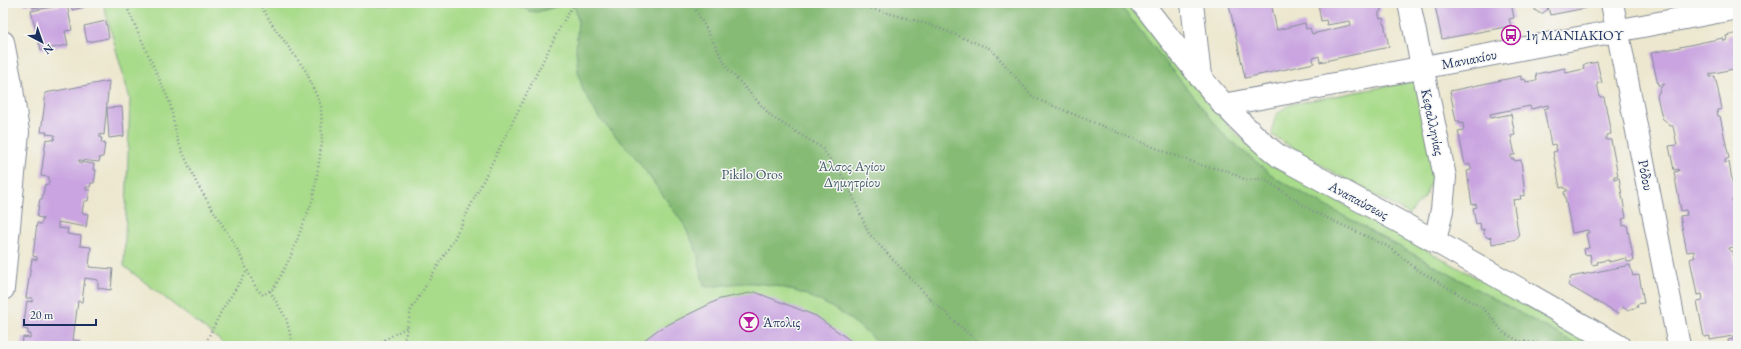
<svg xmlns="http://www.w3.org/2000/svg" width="1741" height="349" font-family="'EB Garamond',serif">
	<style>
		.green { fill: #a8db8a; stroke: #628574 }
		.forest { fill: #86bb76; stroke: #50756a }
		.building { fill: #c9a4e0 }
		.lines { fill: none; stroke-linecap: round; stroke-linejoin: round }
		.minor-casing { stroke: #848b96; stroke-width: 24 }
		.path { stroke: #848b96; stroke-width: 2.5; stroke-dasharray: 1 3; stroke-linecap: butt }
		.minor { stroke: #fff; stroke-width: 22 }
		.labels { text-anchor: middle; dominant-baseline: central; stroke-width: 3; stroke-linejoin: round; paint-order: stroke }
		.poi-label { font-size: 14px; fill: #1b2f5e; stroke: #f6f6f2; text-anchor: start }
		.street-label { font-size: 14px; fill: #1b2f5e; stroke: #f6f6f2 }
		.park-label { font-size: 14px; fill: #3e5a69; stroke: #f6f6f2 }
	</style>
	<rect width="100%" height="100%" fill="#f6f6f2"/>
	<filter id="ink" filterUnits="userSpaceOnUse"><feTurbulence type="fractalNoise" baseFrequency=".025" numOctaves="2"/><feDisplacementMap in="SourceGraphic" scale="8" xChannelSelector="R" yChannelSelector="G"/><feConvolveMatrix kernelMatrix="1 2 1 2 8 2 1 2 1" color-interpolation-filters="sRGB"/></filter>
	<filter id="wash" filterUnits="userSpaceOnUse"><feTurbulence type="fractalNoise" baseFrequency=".012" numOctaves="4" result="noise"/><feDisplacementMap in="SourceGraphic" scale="16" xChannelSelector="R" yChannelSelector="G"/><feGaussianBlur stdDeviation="0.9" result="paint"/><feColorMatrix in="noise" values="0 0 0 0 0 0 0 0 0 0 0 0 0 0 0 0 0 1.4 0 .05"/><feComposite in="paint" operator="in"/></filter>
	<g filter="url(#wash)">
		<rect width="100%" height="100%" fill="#ece7ce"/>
		<g class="green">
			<path d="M103 3H1127L1230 128 1258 153 1297 178 1599 346H227L124 266 130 99Z"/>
			<path d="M1416 81 1435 172 1424 198 1409 214 1331 171 1272 135C1274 116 1274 114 1291 104Z"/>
		</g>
		<path class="forest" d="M511 3H1118L1226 137 1277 179 1580 346H880C847 310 801 286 753 283 738 282 722 286 707 287L704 286 697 252 683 223 636 158 599 118 583 90 578 71 576 50 578 20 575 8 571 5 566 4 537 12 529 11Z"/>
		<g id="blocks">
			<g class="building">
				<path d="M24 3H56V4L33 8 32 4 24 5Z"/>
				<path d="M71 3H84L85 7 72 10Z"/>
				<path d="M1235 3H1271L1277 30 1305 23 1306 29 1310 28 1312 34 1351 25 1350 21 1327 25 1326 20 1321 21 1318 3H1380L1381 11 1379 12V16L1380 19 1383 18 1389 47 1320 62 1319 56 1313 58 1314 63 1245 78 1229 4Z"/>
				<path d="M1437 3H1511L1514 18 1509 19 1511 26 1442 39 1435 6H1437Z"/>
				<path d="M1535 3H1585L1586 8 1550 15 1548 7 1547 10 1543 13H1539L1535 10Z"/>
				<path d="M67 4 72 30 65 31 68 45 41 50 31 11Z"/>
				<path d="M106 21 109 38 87 42 84 26Z"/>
				<path d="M1738 33V68L1710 74V77L1715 76 1722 109 1717 110 1718 116H1720L1729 158 1725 160V163L1729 162 1735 199 1732 200 1733 203 1734 207H1737L1738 210V246L1729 248 1730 251H1733L1738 278V280H1736L1738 288V335L1710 340V336L1704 337 1697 301 1703 300 1702 294 1697 295 1690 259 1695 257 1694 255V251L1687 252 1680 216 1687 215 1686 210 1681 211 1674 172 1679 171 1678 169 1674 170 1669 146 1677 145 1673 126H1670L1669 124 1662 118 1657 96 1661 87 1665 84 1658 85 1651 53 1723 38 1724 41 1727 40 1726 36Z"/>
				<path d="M1597 62 1602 83H1597L1600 97H1604L1611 134 1606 135V140H1611L1618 176H1614V179L1619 178 1626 218 1622 219 1623 223V226L1627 225 1634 261 1627 262 1626 258 1609 262 1608 260 1597 262 1598 264 1592 265 1590 254 1585 255 1584 249 1589 248 1586 233H1589L1588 230 1572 233 1564 192 1567 191V189H1565L1564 187 1560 188 1553 152 1557 151 1555 144 1551 145 1544 109 1548 108V105L1531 109 1530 106 1490 114 1491 118 1511 114 1515 135 1511 136 1515 155H1511V159H1514L1515 161 1521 160 1525 195 1520 196 1521 199 1513 200 1519 237H1517V239L1492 244 1491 237 1488 238 1484 234V229L1481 230 1480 223 1476 224 1473 208 1477 207 1476 204 1472 205 1467 171 1471 170V168L1470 164H1465L1458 131 1464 130 1463 123 1460 124V121H1456L1450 91 1521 76V80L1525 79 1526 82 1537 80 1536 74 1565 68 1566 73 1584 69 1583 65Z"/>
				<path d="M109 81 104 135 100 134V138H102L101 143H105L103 157H100L99 162 79 160V162L94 164 93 170H96L94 183H91L90 187H86V190H90L88 201H84L82 213 88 214 86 227 58 222V228L68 229 67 234 81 236 80 246 91 247 89 267 113 269 111 290 98 288V280L85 278 82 302 78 301 73 340 81 341 80 344 87 346H22L23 337 30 338 31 334H28V330L23 329 27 301 32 302 33 298H26L32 259 37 260V257L33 256 37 223 41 224 43 218 37 217 40 199H42L45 184 48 185 49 181V177L41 176 46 139 54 140 55 135 46 134 47 132H41L45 101V93Z"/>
				<path d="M122 107 124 136 109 138 107 108Z"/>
				<path d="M1630 265 1633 276 1639 275 1644 303 1637 304 1638 307 1627 310 1623 307 1618 314 1568 285 1571 277Z"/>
				<path d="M755 292 816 316 858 346H636L659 329 720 299Z"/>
				<path d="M1738 338V346H1729L1728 340Z"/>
			</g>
		</g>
	</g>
	<g filter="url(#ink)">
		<use href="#blocks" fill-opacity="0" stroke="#848b96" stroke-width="1"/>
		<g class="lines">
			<defs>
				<g id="minor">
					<path d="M1142 3C1185 57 1225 115 1280 157L1435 241 1619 346"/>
					<path d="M1192 3 1200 77"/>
					<path d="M1409 3 1445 177 1442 210 1435 241"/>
					<path d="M1612 3 1679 346"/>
					<path d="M3 42 12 89 18 132 3 289"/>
					<path d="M1223 105 1738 8"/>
				</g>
			</defs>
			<use href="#minor" class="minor-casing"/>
			<g class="path">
				<path d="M125 3 170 103 177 139 197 184 236 247 256 288 263 295 274 288 290 258 313 199 322 143 321 106 306 71 274 27 259 3"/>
				<path d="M692 3 728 69 772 117 822 148 847 183 869 234 930 299 982 346"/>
				<path d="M852 3 931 25 991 49 1034 98 1168 153 1204 166 1228 171 1246 180 1264 179 1314 212 1387 246 1418 270 1484 309 1504 333 1519 341 1560 346"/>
				<path d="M270 291 286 318 293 346"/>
				<path d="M204 346 222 310 247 271"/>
				<path d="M374 346 407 327"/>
				<path d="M403 346 411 310 454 239 557 33 574 3"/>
			</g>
			<use href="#minor" class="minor"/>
		</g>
	</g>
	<defs>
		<symbol id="bus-ring" viewBox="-11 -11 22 22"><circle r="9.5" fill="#f6f6f2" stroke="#b5179e" stroke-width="1.5"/><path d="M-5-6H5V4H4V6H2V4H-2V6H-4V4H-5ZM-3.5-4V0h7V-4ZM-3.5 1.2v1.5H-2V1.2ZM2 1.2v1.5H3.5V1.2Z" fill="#b5179e"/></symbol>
		<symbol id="bar-ring" viewBox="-11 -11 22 22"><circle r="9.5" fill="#f6f6f2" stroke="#b5179e" stroke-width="1.5"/><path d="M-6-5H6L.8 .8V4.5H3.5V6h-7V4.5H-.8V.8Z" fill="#b5179e"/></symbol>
	</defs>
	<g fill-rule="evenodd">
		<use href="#bus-ring" x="1500" y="24" width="22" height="22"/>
		<use href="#bar-ring" x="738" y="311" width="22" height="22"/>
	</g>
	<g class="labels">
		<g class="poi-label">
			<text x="1525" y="35">1η ΜΑΝΙΑΚΙΟΥ</text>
			<text x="763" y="322">Άπολις</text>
		</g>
		<g class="street-label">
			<text transform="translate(1469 59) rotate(-11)">Μανιακίου</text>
			<text transform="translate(1433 122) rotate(78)">Κεφαλληνίας</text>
			<text transform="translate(1646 175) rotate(79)">Ρόδου</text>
			<text transform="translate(1359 200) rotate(28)">Αναπαύσεως</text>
		</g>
		<g class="park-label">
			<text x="852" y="166">Άλσος Αγίου<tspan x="852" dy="16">Δημητρίου</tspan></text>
			<text x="752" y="174">Pikilo Oros</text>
		</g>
	</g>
	<rect width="1741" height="349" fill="none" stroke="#f6f6f2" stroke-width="16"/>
	<g transform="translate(42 42) rotate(139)" stroke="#f6f6f2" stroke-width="3" paint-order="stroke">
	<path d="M0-3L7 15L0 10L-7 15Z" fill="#1b2f5e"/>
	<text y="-6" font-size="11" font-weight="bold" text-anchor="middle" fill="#1b2f5e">N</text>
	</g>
	<path d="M24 319v6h72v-6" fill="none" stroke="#1b2f5e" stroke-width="2"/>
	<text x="30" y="319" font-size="12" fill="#1b2f5e" stroke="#f6f6f2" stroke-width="3" paint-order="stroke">20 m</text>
</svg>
